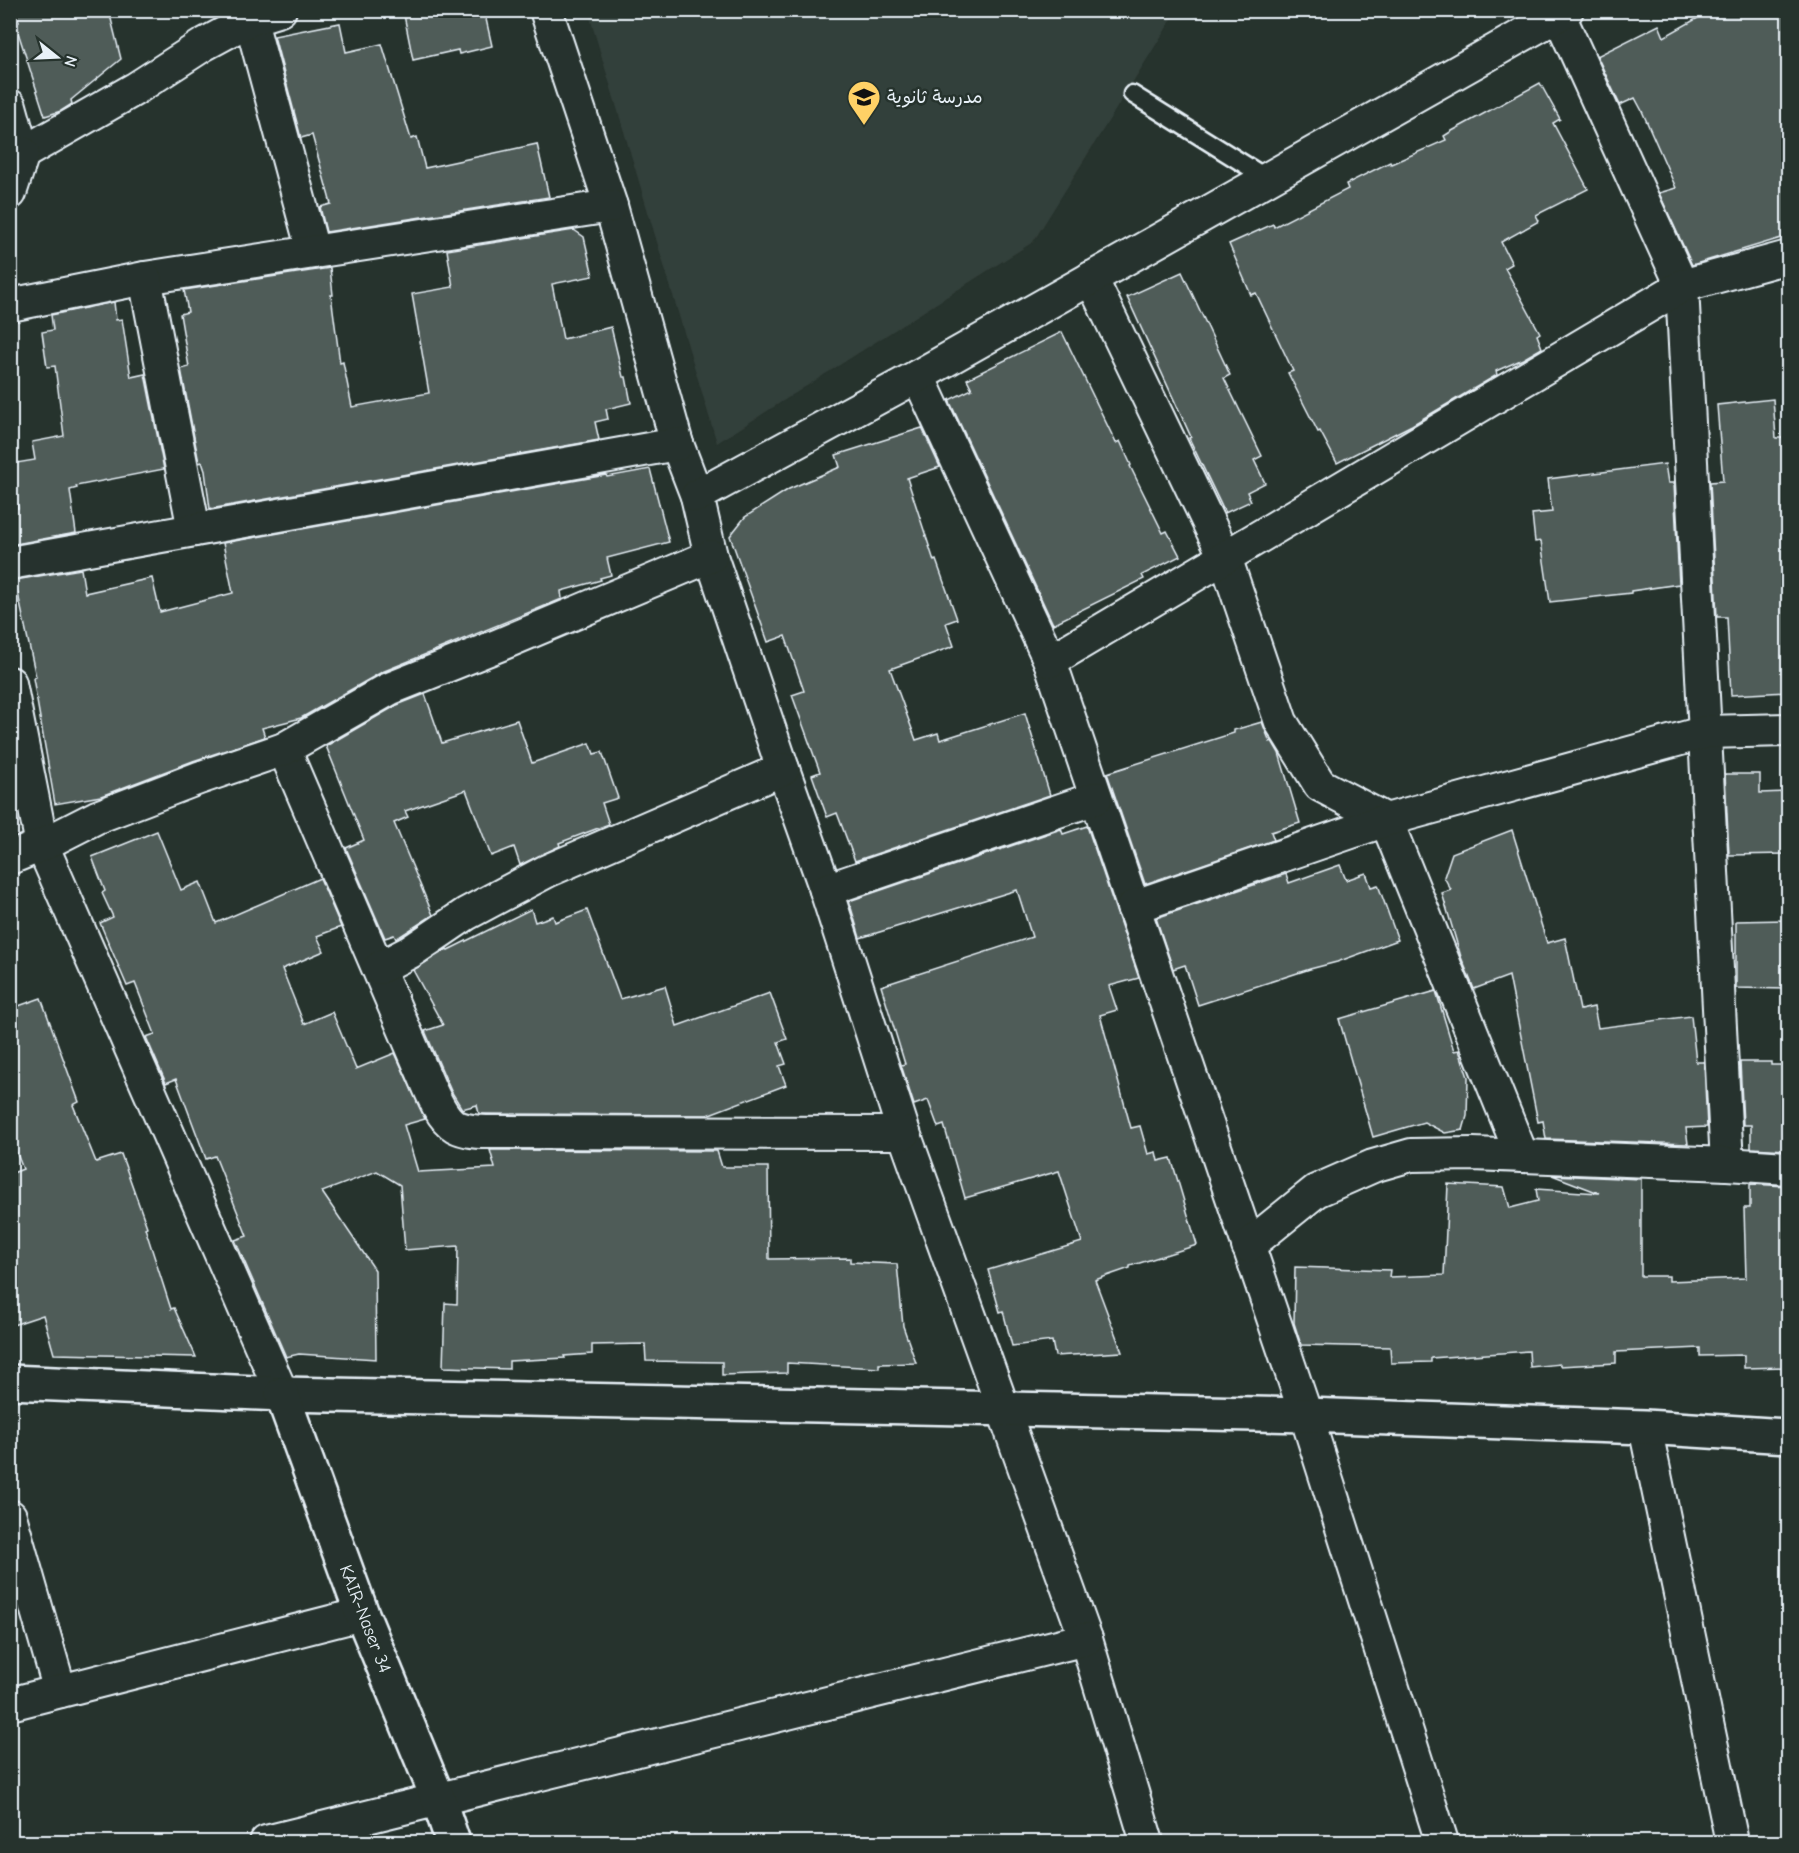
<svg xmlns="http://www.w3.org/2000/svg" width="1799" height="1853" font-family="'Comic Neue','Playpen Sans Arabic',sans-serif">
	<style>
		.built { fill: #333f3a }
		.building { fill: #505c59; stroke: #e8f1f8; stroke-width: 1.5 }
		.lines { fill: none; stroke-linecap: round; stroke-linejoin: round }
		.service-casing { stroke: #e8f1f8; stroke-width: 21 }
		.minor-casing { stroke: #e8f1f8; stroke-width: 36 }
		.tertiary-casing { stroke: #e8f1f8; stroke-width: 38 }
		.service { stroke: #26332d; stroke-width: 16 }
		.minor { stroke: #26332d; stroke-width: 32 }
		.tertiary { stroke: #26332d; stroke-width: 33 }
		.labels { text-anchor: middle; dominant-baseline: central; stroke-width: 5; stroke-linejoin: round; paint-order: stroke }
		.poi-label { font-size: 18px; fill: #e8f1f8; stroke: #26332d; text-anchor: start }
		.street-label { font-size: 18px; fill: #e8f1f8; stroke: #26332d }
	</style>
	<rect width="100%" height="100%" fill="#26332d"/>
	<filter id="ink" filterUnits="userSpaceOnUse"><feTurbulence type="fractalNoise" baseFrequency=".0167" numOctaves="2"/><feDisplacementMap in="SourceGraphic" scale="12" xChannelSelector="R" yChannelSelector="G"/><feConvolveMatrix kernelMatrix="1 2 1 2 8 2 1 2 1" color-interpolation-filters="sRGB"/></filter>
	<g filter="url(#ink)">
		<path class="built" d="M588 11H1177L1033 242 717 443Z"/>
		<g class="building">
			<path d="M15 10H111V19L121 59 71 100 72 104 61 111 45 116 15 23 19 22Z"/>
			<path d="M403 10H484L492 46 459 54 458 50 413 60Z"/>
			<path d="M1712 10H1788V236L1692 265 1659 193 1676 188 1642 111 1635 98 1620 105 1597 56 1659 25 1664 37Z"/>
			<path d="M340 23 346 52 382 44 411 139 417 137 425 168 537 144 549 197 326 232 320 207 331 204 312 135 301 138 274 36Z"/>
			<path d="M1540 83 1560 119 1553 123 1588 189 1536 215 1539 221 1501 242 1512 264 1505 268 1540 333 1537 335 1542 348 1523 359 1496 371 1497 375 1412 425 1337 463 1320 431 1318 432 1288 373 1293 371 1256 293 1251 295 1229 244 1273 224 1274 227 1348 189 1346 184 1390 162 1391 164 1446 140 1444 136 1452 131Z"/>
			<path d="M574 230 584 237 593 276 552 284 563 339 611 327 623 377H626L631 403 606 409 608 419 595 422 599 440 210 509 205 471 202 462 199 463 181 369 189 367 180 314 188 312 184 290 330 268 333 295H331L340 363 343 362 352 407 429 393 412 294 453 287 447 250Z"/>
			<path d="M1182 272 1230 375 1224 378 1262 456 1254 460 1265 483 1247 492 1251 501 1225 513 1189 438 1191 437 1127 297Z"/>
			<path d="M114 302 116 320 122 319 131 377 145 374 164 469 76 486 77 488 70 490 76 533 10 545V509L18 508 10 464 35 460 32 442 64 436 55 366 47 367 42 332 53 330 51 315Z"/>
			<path d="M1062 332 1116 443 1120 441 1131 465 1130 466 1163 533 1167 531 1180 556 1142 575 1144 579 1053 624 949 400 972 389 967 379Z"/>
			<path d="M1773 399 1776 438H1785L1788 480V692L1731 695 1727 617H1717L1710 482 1723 481 1717 405Z"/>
			<path d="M922 428 940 467 907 478 934 561 936 560 957 619 946 623 954 646 890 669 916 740 938 733 940 740 1025 713 1050 795 855 861 837 813 827 817 812 775 820 772 792 695 804 691 785 636 768 642 730 536 745 517 789 489 840 467 836 455Z"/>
			<path d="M1665 464 1668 483H1674L1679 584 1631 591V593L1550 602 1541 541 1535 542 1532 514 1552 512 1548 479Z"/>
			<path d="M650 469 669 542 607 558 611 575 600 578 601 580 561 591 562 599 382 672 301 718 262 728 265 737 193 761 101 796 55 804 33 678 36 677 15 580 81 569 85 593 152 578 160 612 233 593 223 543 606 475 607 477Z"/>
			<path d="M425 694 442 743 517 720 532 763 590 743 594 754 602 752 618 798 602 803 609 824 559 843 560 846 520 865 514 847 491 856 466 790 405 811 408 817 394 823 433 915 396 939 394 935 385 938 346 848 364 840 326 746 397 705Z"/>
			<path d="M1262 722 1270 742 1272 741 1279 753 1300 823 1271 832 1274 840 1145 884 1107 773 1234 733V730Z"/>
			<path d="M1725 774H1760V793L1788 792V854L1729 855Z"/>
			<path d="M1087 826 1139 978 1109 986 1117 1010 1100 1015 1131 1128 1140 1126 1148 1154 1156 1152 1158 1161 1171 1158 1197 1245 1130 1266V1268L1095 1280 1122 1352 1055 1356 1052 1341 1012 1346 1003 1311 1000 1312 988 1270 1082 1242 1059 1171 965 1198 944 1125 938 1127 928 1100 914 1105 901 1065 905 1064 881 986 1032 937 1017 890 860 938 849 901 1061 829 1063 834Z"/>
			<path d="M1512 830 1547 943 1565 938 1580 1010 1594 1007 1598 1028 1691 1016 1696 1062H1704L1707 1127 1686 1128 1688 1144 1546 1139 1543 1121 1538 1122 1509 976 1474 989 1461 957 1442 893 1451 890 1444 877 1452 853Z"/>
			<path d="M157 831 181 890 200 882 216 923 320 878 341 927 317 936 324 951 282 969 304 1024 332 1012 356 1069 395 1053 425 1119 404 1125 418 1172 495 1168 490 1150 717 1151 722 1167H768L769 1259 850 1258V1262L897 1264 903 1326 916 1363 879 1364V1368L787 1363V1373L722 1375V1362L646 1361 645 1344 592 1345V1354L564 1356 565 1358 509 1361V1369L443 1367 445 1303 457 1304 458 1246 405 1250 400 1185 377 1171 322 1192 375 1270 376 1359 299 1354 286 1357 235 1240 247 1236 215 1156 206 1159 176 1079 166 1083 146 1037 155 1034 135 983 127 986 100 923 113 917 102 893 105 891 92 857Z"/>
			<path d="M1340 865 1346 880 1366 873 1371 887 1378 885 1398 940 1337 962 1310 969 1198 1005 1185 965 1173 969 1156 918 1286 874 1289 883Z"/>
			<path d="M531 909 535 922 553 916 555 922 587 910 620 999 665 986 677 1026 770 993 787 1039 778 1042 786 1064 779 1066 786 1085 707 1115 483 1114H479L477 1105 462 1109 451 1091 425 1031 443 1025 413 970 447 949 448 950Z"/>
			<path d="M1788 920V989L1736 988V921Z"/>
			<path d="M1436 991 1454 1051 1459 1050 1468 1077 1467 1116 1463 1130 1445 1133 1424 1122 1373 1137 1339 1019Z"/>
			<path d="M41 998 79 1102 73 1105 96 1162 121 1154 147 1227 145 1228 171 1309 174 1308 196 1357 54 1354 43 1315 10 1326V1174L23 1169 10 1136V1009Z"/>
			<path d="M1740 1062H1771V1065H1788V1150L1751 1148V1125H1743Z"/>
			<path d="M1552 1175 1641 1179V1276H1669V1281L1746 1278 1744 1208H1750V1184L1788 1186V1367L1744 1368V1355L1700 1356V1348L1616 1352V1363L1560 1366V1364L1530 1367 1529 1351 1431 1358V1362L1391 1363 1390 1347 1301 1345 1294 1323 1295 1267 1390 1270 1389 1277 1444 1275 1448 1184 1504 1187 1510 1208 1538 1201 1536 1189 1599 1193Z"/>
		</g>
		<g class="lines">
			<defs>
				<path id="service" d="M1132 94 1268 179"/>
				<g id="minor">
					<path d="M248 10 313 251"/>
					<path d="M546 10 611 206 677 444 697 496 711 556 783 769 826 890 904 1133 1086 1639 1147 1842"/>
					<path d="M1559 15 1682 286 1727 1164"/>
					<path d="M10 106 23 153 135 89 203 45 251 19 280 10"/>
					<path d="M10 193 23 153"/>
					<path d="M145 278 611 206"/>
					<path d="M1091 278 1225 557 1281 722 1320 785 1386 820 1522 1156"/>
					<path d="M10 305 145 278 194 530"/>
					<path d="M918 376 1050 661 1306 1415 1442 1842"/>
					<path d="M697 496 918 376 1567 10"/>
					<path d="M10 563 677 444"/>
					<path d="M1050 661 1682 286 1788 257"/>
					<path d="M10 683 42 845 282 1394"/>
					<path d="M284 749 420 1066C428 1083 439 1117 455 1126 466 1132 480 1132 492 1132L904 1133"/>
					<path d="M10 858 42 845 97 817 199 778 284 749 389 689 499 645 711 556"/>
					<path d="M826 890 1096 798"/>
					<path d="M1133 907 1386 820 1706 732 1788 730"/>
					<path d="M379 968 410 952 466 914 547 871 783 769"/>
					<path d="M1248 1246 1316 1191 1373 1166 1411 1155 1473 1154 1727 1164 1788 1168"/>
					<path d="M1645 1427 1732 1842"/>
					<path d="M10 1516 60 1691"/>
					<path d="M10 1704 362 1614"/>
					<path d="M266 1842 1086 1639"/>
				</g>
				<g id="tertiary">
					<path d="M10 1382 282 1394 1306 1415 1645 1427 1788 1436"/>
					<path d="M282 1394 362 1614 439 1801 453 1842"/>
				</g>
			</defs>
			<use href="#service" class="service-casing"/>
			<use href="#minor" class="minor-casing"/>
			<use href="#tertiary" class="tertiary-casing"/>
			<use href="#service" class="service"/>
			<use href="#minor" class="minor"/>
			<use href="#tertiary" class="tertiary"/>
		</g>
	</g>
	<defs>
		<symbol id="school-pin" viewBox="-11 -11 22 30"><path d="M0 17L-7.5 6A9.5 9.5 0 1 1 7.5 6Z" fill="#ffd166" stroke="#26332d"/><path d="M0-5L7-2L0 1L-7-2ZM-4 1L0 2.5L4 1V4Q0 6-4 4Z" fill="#111"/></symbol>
	</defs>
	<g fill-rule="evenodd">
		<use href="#school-pin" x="845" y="78" width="38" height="52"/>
	</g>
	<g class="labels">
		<g class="poi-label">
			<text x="887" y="97">مدرسة ثانوية</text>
		</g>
		<g class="street-label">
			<text transform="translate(365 1619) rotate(69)">KAIR-Naser 34</text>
		</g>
	</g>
	<rect width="1799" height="1853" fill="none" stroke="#26332d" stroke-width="36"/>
	<rect x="18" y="18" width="1763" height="1817" fill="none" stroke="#e8f1f8" stroke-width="2" filter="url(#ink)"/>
	<g transform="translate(57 57) rotate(108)" stroke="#26332d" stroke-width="4.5" paint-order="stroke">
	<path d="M0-4.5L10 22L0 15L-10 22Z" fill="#e8f1f8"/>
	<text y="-9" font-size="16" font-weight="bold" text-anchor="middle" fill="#e8f1f8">N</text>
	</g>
</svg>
